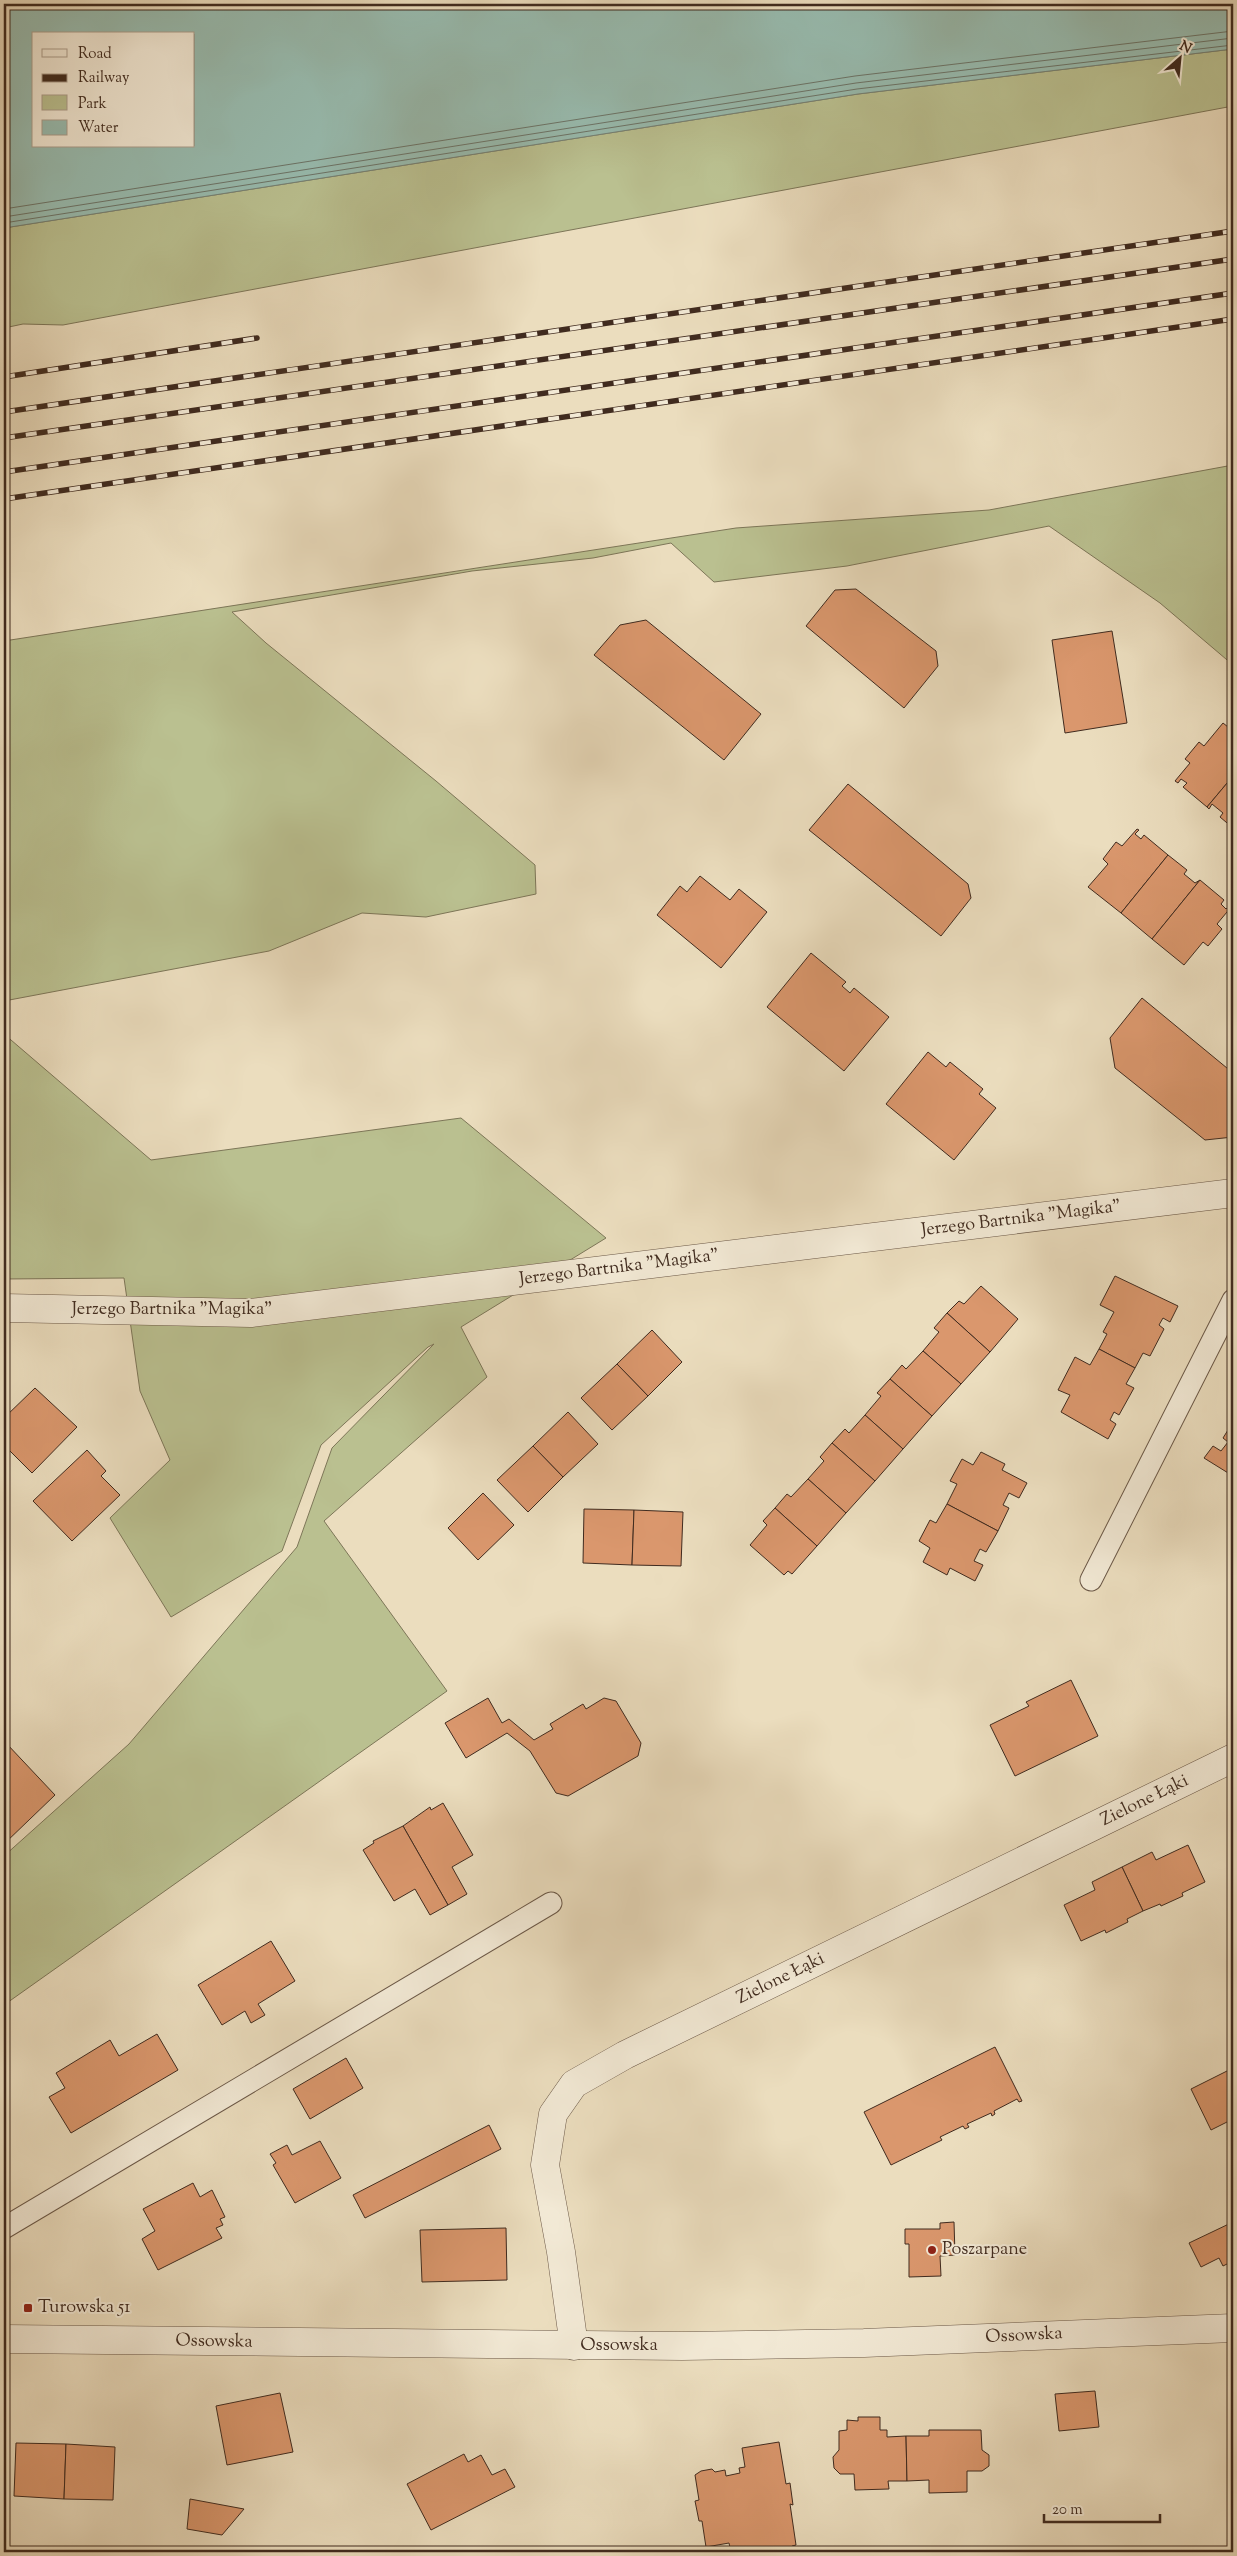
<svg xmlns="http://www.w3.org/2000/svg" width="1237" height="2556" font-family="'Sorts Mill Goudy',serif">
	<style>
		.green { fill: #bac090; stroke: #7d7658 }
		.water { fill: #98bcb0; stroke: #758276; fill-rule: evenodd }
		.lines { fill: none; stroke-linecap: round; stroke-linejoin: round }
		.shore { stroke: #6c7468; stroke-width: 1 }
		.building { fill: #da976d; stroke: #402b1f }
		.service-casing { stroke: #6b5847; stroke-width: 23 }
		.minor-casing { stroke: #6b5847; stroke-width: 29 }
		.service { stroke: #f2e9d5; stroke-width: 21 }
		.minor { stroke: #f2e9d5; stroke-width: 28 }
		.rail-casing { stroke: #402b1f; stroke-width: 5.5 }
		.rail { stroke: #f2e9d5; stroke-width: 4; stroke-dasharray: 11; stroke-linecap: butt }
		.poi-dot { fill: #8f2418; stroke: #f2e9d5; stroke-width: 2 }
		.labels { text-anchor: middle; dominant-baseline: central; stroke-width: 4; stroke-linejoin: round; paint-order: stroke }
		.street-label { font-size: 18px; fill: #402b1f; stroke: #f2e9d5 }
		.poi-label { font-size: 18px; fill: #402b1f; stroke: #f2e9d5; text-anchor: start }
	</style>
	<rect width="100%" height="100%" fill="#ebddbe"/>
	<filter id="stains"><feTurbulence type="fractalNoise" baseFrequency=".004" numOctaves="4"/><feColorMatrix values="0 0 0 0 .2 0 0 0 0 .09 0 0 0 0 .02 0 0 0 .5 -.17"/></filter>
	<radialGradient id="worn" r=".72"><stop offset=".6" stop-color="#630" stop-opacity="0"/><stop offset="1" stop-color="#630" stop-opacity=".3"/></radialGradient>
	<g class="green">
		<path d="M1233 49V106L63 325 23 324 4 328V228L858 94Z"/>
		<path d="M1233 465V665L1160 603 1049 526 847 566 714 582 671 543 593 558 472 571 232 612 266 643 436 781 535 865 536 894 426 917 362 913 269 951 4 1001V641L736 528 989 510Z"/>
		<path d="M4 1034 151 1160 461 1118 606 1238 461 1327 487 1377 324 1521 447 1691 4 2005V1856L129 1744 297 1547 332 1448 434 1344 428 1347 321 1445 282 1551 171 1617 110 1518 170 1460 140 1391 124 1278 4 1279Z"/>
	</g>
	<path class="water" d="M4 4H1233V49L858 94 4 228ZM34 34H194V146H34Z"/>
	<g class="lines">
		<g class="shore">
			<path d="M4 209 855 76 1233 31"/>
			<path d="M4 217 856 83 1233 38"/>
			<path d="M4 223 857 89 1233 45"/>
		</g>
	</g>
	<g class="building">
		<path d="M856 589 936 651 938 666 904 708 806 626 835 590Z"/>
		<path d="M646 620 761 714 724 760 594 655 620 625Z"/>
		<path d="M1112 631 1127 723 1065 733 1052 640Z"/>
		<path d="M1223 723 1233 731V776L1207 807 1183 787 1187 783 1181 779 1178 783 1175 781 1190 763 1185 759 1199 742 1204 746Z"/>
		<path d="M1233 776V828L1220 817 1223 813 1212 804 1209 809 1207 807Z"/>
		<path d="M848 784 968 884 971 898 941 936 809 830Z"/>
		<path d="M1137 829 1139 830 1135 834 1141 839 1144 835 1168 855 1121 913 1088 887 1108 864 1103 859 1116 842 1122 846Z"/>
		<path d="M1168 855 1187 870 1184 874 1195 883 1200 880 1152 939 1121 913Z"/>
		<path d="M700 876 730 900 739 889 767 912 721 968 657 915 680 886 687 892Z"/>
		<path d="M1200 880 1224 900 1221 904 1226 909 1230 905 1232 906 1217 924 1222 929 1208 946 1203 942 1184 965 1152 939Z"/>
		<path d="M811 953 846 982 842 986 850 993 854 988 889 1017 844 1071 767 1007Z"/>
		<path d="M1142 998 1233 1073V1137L1205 1140 1115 1068 1110 1038Z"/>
		<path d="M928 1052 946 1067 950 1062 983 1089 979 1094 996 1108 954 1160 886 1104Z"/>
		<path d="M1115 1276 1178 1306 1170 1322 1163 1318 1159 1325 1164 1329 1150 1356 1143 1353 1135 1368 1099 1349 1107 1334 1103 1332 1114 1312 1100 1305Z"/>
		<path d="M981 1286 1018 1319 990 1352 947 1313 959 1301 964 1304Z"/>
		<path d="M947 1313 990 1352 961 1384 923 1351 939 1332 934 1328Z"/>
		<path d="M652 1330 682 1362 648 1396 617 1364Z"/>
		<path d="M1099 1349 1135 1368 1126 1384 1134 1388 1119 1415 1114 1412 1110 1420 1116 1424 1108 1439 1061 1412 1070 1395 1058 1390 1075 1357 1090 1365Z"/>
		<path d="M923 1351 961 1384 932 1416 890 1379 902 1365 906 1369Z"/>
		<path d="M617 1364 648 1396 612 1430 581 1398Z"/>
		<path d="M890 1379 932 1416 903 1449 865 1415 881 1396 877 1393Z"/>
		<path d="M35 1388 77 1427 32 1473 4 1445V1418Z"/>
		<path d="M568 1412 598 1444 563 1477 533 1446Z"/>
		<path d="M865 1415 903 1449 875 1481 832 1443 845 1429 849 1433Z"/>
		<path d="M1233 1422V1476L1204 1458 1213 1446 1221 1451 1228 1442 1223 1438Z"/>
		<path d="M832 1443 875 1481 846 1513 808 1479 824 1461 820 1457Z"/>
		<path d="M533 1446 563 1477 528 1512 497 1480Z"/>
		<path d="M87 1450 106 1471 101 1476 120 1495 72 1541 33 1501Z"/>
		<path d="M981 1452 1005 1464 1002 1470 1027 1483 1019 1498 1009 1493 1003 1505 1009 1508 998 1531 947 1504 957 1484 950 1481 962 1459 973 1465Z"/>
		<path d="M808 1479 846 1513 817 1546 775 1508 787 1494 791 1497Z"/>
		<path d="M483 1493 514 1525 478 1560 448 1528Z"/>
		<path d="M947 1504 998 1531 986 1552 980 1549 974 1561 983 1565 975 1581 950 1568 947 1575 923 1562 930 1548 919 1541 930 1520 936 1523Z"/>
		<path d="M775 1508 817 1546 792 1574 788 1571 784 1575 750 1545 767 1525 763 1521Z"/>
		<path d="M584 1509 634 1510 632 1565 583 1563Z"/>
		<path d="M634 1510 683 1512 681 1566 632 1565Z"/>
		<path d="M1071 1680 1098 1736 1015 1776 990 1725 1029 1706 1026 1702Z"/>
		<path d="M488 1698 502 1723 509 1719 534 1740 553 1729 550 1724 583 1704 586 1709 604 1698 616 1701 641 1743 638 1756 568 1796 556 1793 530 1751 507 1733 466 1758 445 1723Z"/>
		<path d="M6 1743 55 1795 4 1844V1745Z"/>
		<path d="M443 1803 473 1855 452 1867 467 1894 448 1905 403 1826 430 1807 431 1810Z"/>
		<path d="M403 1826 448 1905 430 1915 415 1889 394 1901 363 1850 374 1843 373 1841Z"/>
		<path d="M1188 1845 1205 1882 1182 1893 1183 1896 1161 1906 1160 1904 1143 1911 1122 1867 1152 1852 1156 1860Z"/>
		<path d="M1122 1867 1143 1911 1127 1919 1128 1922 1106 1933 1105 1930 1081 1941 1064 1905 1095 1890 1092 1882Z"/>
		<path d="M271 1941 295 1981 258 2004 265 2015 251 2023 245 2011 222 2025 198 1985Z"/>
		<path d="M157 2034 178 2070 71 2133 49 2097 65 2088 56 2073 110 2040 119 2056Z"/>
		<path d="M995 2047 1022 2101 1019 2102 1017 2099 994 2111 995 2114 992 2116 991 2113 967 2124 969 2127 965 2129 963 2126 940 2137 942 2140 891 2165 864 2112Z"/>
		<path d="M346 2058 363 2088 310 2119 293 2089Z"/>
		<path d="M1233 2068V2119L1211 2130 1191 2089Z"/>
		<path d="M489 2125 501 2149 365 2218 353 2195Z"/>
		<path d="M320 2141 341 2178 295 2203 273 2165 276 2163 270 2154 287 2145 292 2155Z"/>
		<path d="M193 2183 200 2197 212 2190 225 2217 220 2219 223 2225 216 2228 222 2238 158 2270 142 2239 155 2231 143 2209Z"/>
		<path d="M954 2222 955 2255 940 2256 941 2276 909 2277V2244H905V2229H940V2223Z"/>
		<path d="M1233 2222V2261L1223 2266 1219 2258 1201 2267 1189 2243Z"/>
		<path d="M506 2228 507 2280 422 2282 420 2230Z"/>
		<path d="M1095 2391 1099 2427 1059 2431 1055 2394Z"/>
		<path d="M280 2393 293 2452 227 2465 216 2406Z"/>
		<path d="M858 2417H880V2430H887V2437L906 2436 907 2481H888L889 2489 855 2490 854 2474H840L834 2468 833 2457 839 2450V2431L847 2430V2420L858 2421Z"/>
		<path d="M929 2430H981L982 2450 989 2455V2466L982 2471H967V2492L929 2493V2480L907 2481 906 2436H929Z"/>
		<path d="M779 2442 786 2484 790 2483 793 2505 790 2504 796 2545 792 2546 789 2550 779 2551 775 2548 760 2552H731L729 2543 706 2547 702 2521H699L695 2501 699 2500 695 2475 701 2471 712 2469 715 2472 725 2470 726 2476 740 2473 739 2468 745 2467 742 2448Z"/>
		<path d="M16 2443 66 2444 64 2499 14 2496Z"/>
		<path d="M66 2444 115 2447 113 2500 64 2499Z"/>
		<path d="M464 2454 468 2462 481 2455 492 2475 505 2469 515 2487 431 2530 407 2484Z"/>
		<path d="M190 2499 244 2509 222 2535 187 2529Z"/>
	</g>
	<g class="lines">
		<defs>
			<g id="service">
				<path d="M1091 1580 1233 1300"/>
				<path d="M4 2228 551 1903"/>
			</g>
			<g id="minor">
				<path d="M4 1308 251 1313 1233 1193"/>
				<path d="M4 2339 682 2346 864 2343 1233 2328"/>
				<path d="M574 2346 561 2252 545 2165 553 2114 574 2084 625 2055 1233 1758"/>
			</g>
		</defs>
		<use href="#service" class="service-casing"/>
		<use href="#minor" class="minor-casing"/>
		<use href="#service" class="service"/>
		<use href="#minor" class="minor"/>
		<defs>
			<g id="rail">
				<path d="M4 377 257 338"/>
				<path d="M4 412 1233 231"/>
				<path d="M4 438 1233 259"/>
				<path d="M4 472 1233 293"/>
				<path d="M4 499 1233 319"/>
			</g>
		</defs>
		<use href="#rail" class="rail-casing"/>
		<use href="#rail" class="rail"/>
	</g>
	<g class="poi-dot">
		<circle cx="932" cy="2250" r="5"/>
		<rect x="23" y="2303" width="10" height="10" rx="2.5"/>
	</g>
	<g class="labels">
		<g class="street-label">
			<text transform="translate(1021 1219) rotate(-7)">Jerzego Bartnika "Magika"</text>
			<text transform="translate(619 1268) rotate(-7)">Jerzego Bartnika "Magika"</text>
			<text x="172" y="1310">Jerzego Bartnika "Magika"</text>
			<text transform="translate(1145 1801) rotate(-26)">Zielone Łąki</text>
			<text transform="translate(781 1979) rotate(-26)">Zielone Łąki</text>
			<text transform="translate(1024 2336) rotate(-3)">Ossowska</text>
			<text transform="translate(214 2342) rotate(1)">Ossowska</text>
			<text x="619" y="2346">Ossowska</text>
		</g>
		<g class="poi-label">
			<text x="942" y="2250">Poszarpane</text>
			<text x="38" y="2308">Turowska 51</text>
		</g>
	</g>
	<rect width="1237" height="2556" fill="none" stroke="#ebddbe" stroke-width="20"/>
	<rect x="5" y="5" width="1227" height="2546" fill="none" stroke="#402b1f" stroke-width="2.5"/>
	<rect x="10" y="10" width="1217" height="2536" fill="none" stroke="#402b1f"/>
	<rect x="32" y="32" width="162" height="115" fill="#f2e9d5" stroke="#ab9d8c"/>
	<rect x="42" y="49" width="25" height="8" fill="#f2e9d5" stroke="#ab9d8c"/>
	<text x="78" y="58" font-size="15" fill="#402b1f">Road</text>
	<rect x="42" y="74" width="25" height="8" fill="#402b1f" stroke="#ab9d8c"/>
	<text x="78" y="82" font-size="15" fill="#402b1f">Railway</text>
	<rect x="42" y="95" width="25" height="15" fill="#bac090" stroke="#ab9d8c"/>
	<text x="78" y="108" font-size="15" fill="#402b1f">Park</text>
	<rect x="42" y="120" width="25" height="15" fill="#98bcb0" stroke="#ab9d8c"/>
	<text x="78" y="132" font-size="15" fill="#402b1f">Water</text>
	<g transform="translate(1180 58) rotate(27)" stroke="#f2e9d5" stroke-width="4" paint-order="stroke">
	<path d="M0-4L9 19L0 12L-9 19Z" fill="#402b1f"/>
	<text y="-8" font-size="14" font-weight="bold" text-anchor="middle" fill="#402b1f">N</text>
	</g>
	<path d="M1044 2514v8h116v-8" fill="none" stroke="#402b1f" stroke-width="2.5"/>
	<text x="1052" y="2514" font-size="15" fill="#402b1f" stroke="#f2e9d5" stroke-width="4" paint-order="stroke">20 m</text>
	<rect width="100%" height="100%" filter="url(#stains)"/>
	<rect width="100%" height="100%" fill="url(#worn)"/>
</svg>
